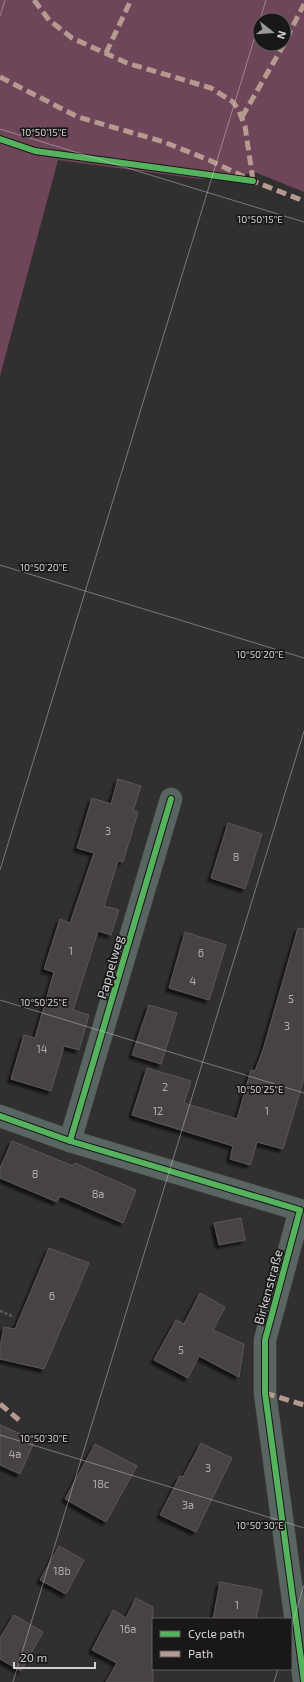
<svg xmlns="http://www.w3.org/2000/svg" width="304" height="1682" font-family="'Exo 2',sans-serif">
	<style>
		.green { fill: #6f455a; fill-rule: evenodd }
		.building { fill: #464344; stroke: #5a5758; filter: url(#shadow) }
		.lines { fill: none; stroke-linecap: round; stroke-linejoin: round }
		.minor-casing { stroke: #4e4d4d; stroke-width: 23 }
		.path { stroke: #596060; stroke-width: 2.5; stroke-dasharray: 3 2; stroke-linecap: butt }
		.minor { stroke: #586563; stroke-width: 22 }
		.quiet { stroke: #b69a8f; stroke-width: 5; stroke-dasharray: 10 5; stroke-linecap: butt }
		.cycleway-casing { stroke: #191718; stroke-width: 8 }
		.cycleway { stroke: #56b35d; stroke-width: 6 }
		.ticks { fill: none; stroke: #d3d0d1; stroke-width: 1; stroke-opacity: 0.45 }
		.labels { text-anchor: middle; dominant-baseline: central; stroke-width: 3.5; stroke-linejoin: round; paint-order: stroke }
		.number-label { font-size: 11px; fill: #b0adae }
		.street-label { font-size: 13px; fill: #d3d0d1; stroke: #191718 }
		.ticks-label { font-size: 10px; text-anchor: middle; fill: #d3d0d1; stroke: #191718; stroke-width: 3.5; stroke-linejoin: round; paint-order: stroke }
	</style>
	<defs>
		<filter id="shadow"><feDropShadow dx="-3.5" dy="3.5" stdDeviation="1" flood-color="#0009"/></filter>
	</defs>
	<rect width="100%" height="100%" fill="#322f30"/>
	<path class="green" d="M0 0H304V192L257 173 200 179 58 160 0 376ZM260 20H284V44H260Z"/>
	<g class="building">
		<path d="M118 779 141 786 133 811 138 812 123 862 118 861 104 906 119 910 111 935 98 931 73 1010 89 1015 79 1050 64 1046 51 1091 11 1079 24 1035 35 1038 54 972 44 969 60 919 70 923 94 853 77 848 92 798 111 804Z"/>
		<path d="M228 823 262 834 245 889 211 878Z"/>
		<path d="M298 928 304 929V1078L283 1149 257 1142 250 1165 230 1159 233 1146 132 1115 147 1068 191 1081 184 1103 237 1119 251 1070 255 1071 263 1050Z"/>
		<path d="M185 932 226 945 209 1000 169 988Z"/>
		<path d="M149 1005 177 1013 161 1064 132 1055Z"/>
		<path d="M12 1141 73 1166 75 1163 136 1190 123 1223 60 1196 57 1202 0 1178V1168Z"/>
		<path d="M241 1218 245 1240 219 1245 214 1223Z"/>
		<path d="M49 1248 89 1263 44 1369 0 1359V1347L4 1327 15 1329Z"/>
		<path d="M200 1293 225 1307 213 1330 244 1344 239 1377 199 1356 188 1378 154 1360 176 1320 184 1324Z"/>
		<path d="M0 1425 35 1440 20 1474 0 1465Z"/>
		<path d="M201 1443 232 1458 196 1532 160 1515 180 1476 183 1477Z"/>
		<path d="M95 1444 137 1466 106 1522 65 1499Z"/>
		<path d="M59 1546 84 1560 66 1594 40 1580Z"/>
		<path d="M220 1582 262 1590 256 1619H213Z"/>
		<path d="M136 1598 153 1607V1682H106L117 1663 92 1650 113 1610 126 1618Z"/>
		<path d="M14 1615 43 1632 21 1671 0 1659V1638Z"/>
	</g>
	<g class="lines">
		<defs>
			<g id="minor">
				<path d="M0 1116 70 1141 300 1210 265 1340V1393L304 1681"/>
				<path d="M70 1141 171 799"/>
			</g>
		</defs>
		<use href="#minor" class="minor-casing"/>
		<path class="path" d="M0 1311 14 1317"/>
		<use href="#minor" class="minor"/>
		<g class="quiet">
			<path d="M34 0 49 20 72 38 127 63 211 88 233 102 238 109 245 126 253 181"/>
			<path d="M106 53 131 0"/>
			<path d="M0 77 78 117 164 142 209 160 253 181 304 201"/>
			<path d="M242 117 283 46 304 4"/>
			<path d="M265 1393 304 1405"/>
			<path d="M0 1404 19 1420"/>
		</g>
		<defs>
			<g id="cycleway">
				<path d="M0 139 35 151 253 181"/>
				<path d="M0 1116 70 1141 300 1210 265 1340V1393L304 1681"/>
				<path d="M70 1141 171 799"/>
			</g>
		</defs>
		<use href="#cycleway" class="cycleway-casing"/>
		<use href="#cycleway" class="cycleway"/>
	</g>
	<path class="ticks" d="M0 16 5 0M260 20 266 0M0 129 304 222M0 565 304 658M0 870 260 20M0 1000 304 1093M0 1435 304 1528M291 1628 304 1585M13 1682 304 731M274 1682 278 1669"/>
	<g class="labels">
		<g class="number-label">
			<text x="108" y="830">3</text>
			<text x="236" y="856">8</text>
			<text x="71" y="950">1</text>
			<text x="201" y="952">6</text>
			<text x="193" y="980">4</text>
			<text x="291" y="998">5</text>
			<text x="287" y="1025">3</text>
			<text x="42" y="1048">14</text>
			<text x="165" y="1086">2</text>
			<text x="158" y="1110">12</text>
			<text x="267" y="1110">1</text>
			<text x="35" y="1173">8</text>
			<text x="98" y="1193">8a</text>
			<text x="52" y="1295">6</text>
			<text x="181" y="1349">5</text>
			<text x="15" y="1453">4a</text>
			<text x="208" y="1467">3</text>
			<text x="101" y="1483">18c</text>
			<text x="188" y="1504">3a</text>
			<text x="62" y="1570">18b</text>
			<text x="237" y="1604">1</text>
			<text x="128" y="1628">16a</text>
		</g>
		<g class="street-label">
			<text transform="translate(110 967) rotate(-74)">Pappelweg</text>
			<text transform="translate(268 1287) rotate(-75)">Birkenstraße</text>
		</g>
	</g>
	<g class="ticks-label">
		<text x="44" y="136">10°50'15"E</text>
		<text x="260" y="223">10°50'15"E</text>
		<text x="44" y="571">10°50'20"E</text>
		<text x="260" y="658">10°50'20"E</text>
		<text x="44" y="1006">10°50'25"E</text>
		<text x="260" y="1093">10°50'25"E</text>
		<text x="44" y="1442">10°50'30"E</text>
		<text x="260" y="1529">10°50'30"E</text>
	</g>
	<rect x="152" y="1618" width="140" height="52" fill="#191718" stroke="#636162"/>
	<rect x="160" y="1631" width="20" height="6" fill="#56b35d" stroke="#636162"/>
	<text x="188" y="1638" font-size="12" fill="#d3d0d1">Cycle path</text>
	<rect x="160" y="1651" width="20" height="6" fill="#b69a8f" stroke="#636162"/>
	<text x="188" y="1658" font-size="12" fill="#d3d0d1">Path</text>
	<g transform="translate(272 32) rotate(107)"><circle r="19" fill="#191718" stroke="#636162"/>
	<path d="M0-3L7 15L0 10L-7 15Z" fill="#9b9899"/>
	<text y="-6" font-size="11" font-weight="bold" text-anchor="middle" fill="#d3d0d1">N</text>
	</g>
	<path d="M14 1662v6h81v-6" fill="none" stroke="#d3d0d1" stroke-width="2"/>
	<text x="20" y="1662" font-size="12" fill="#d3d0d1" stroke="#191718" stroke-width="3" paint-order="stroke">20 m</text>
</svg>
